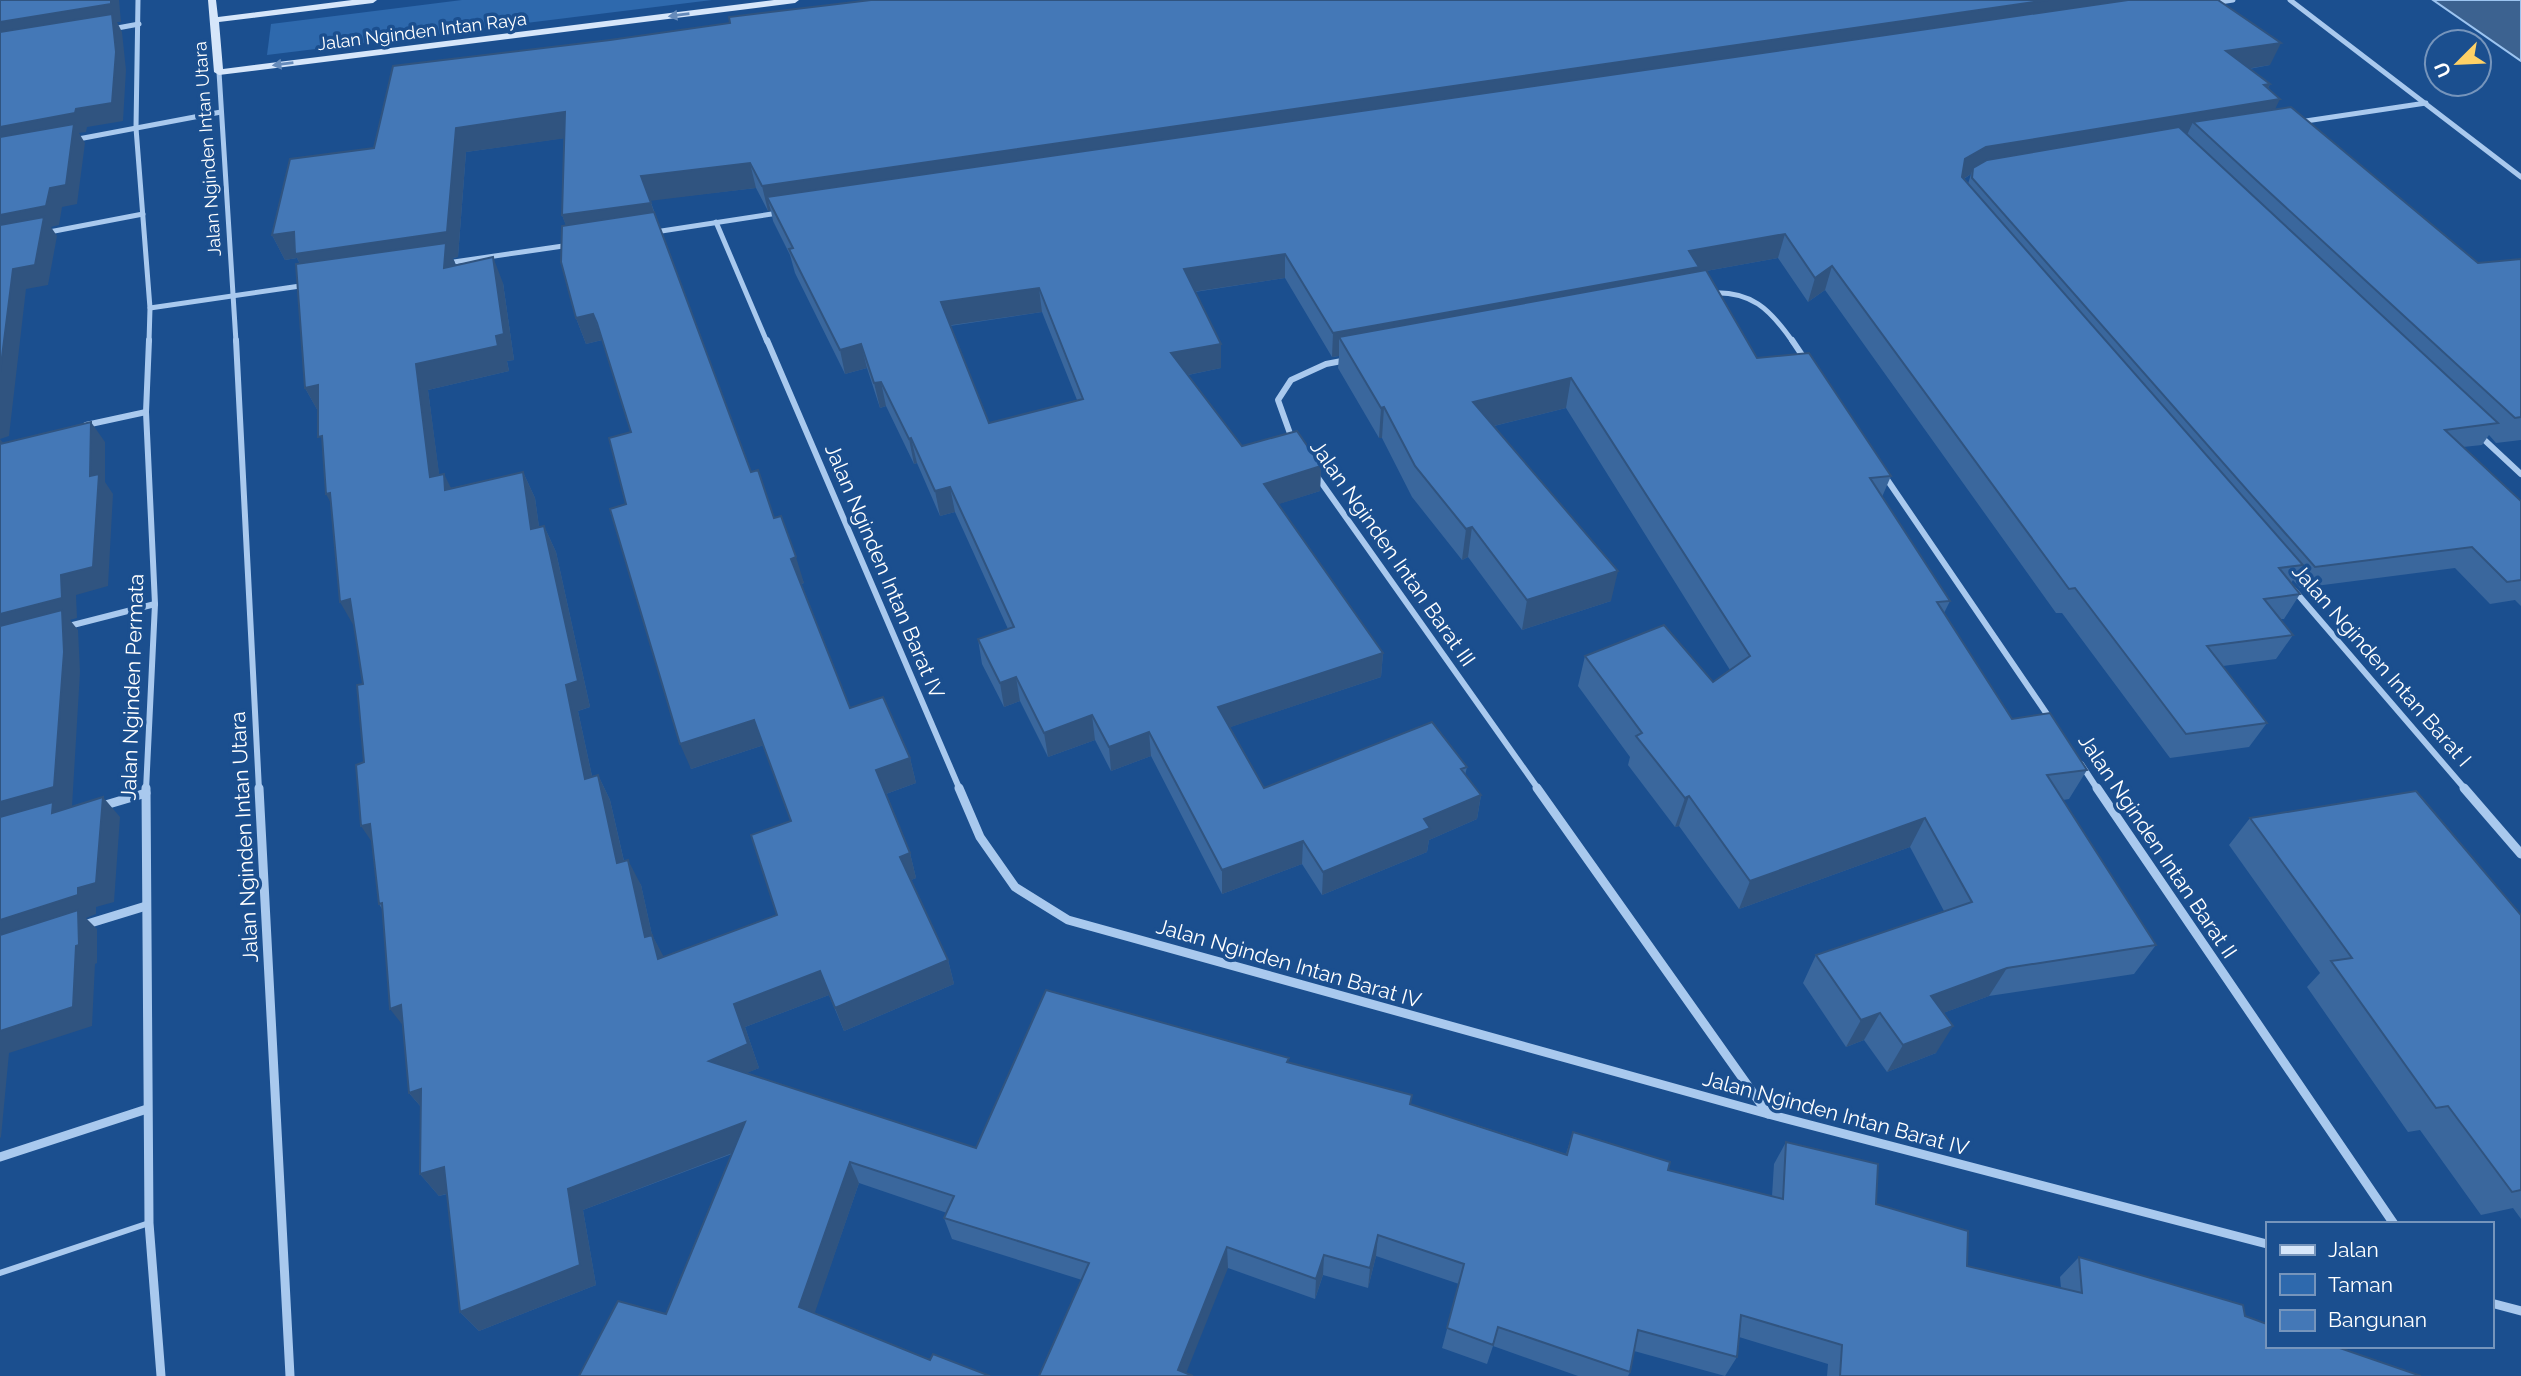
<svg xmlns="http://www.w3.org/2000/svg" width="2521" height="1376" font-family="Raleway,sans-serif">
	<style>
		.green { fill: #2e69ad }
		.water { fill: #3c6290; stroke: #9cc4f0; stroke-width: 2 }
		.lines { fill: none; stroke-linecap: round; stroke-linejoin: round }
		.lane { stroke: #a9c9ee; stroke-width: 6 }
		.street-far2 { stroke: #a9c9ee; stroke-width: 5 }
		.street-far1 { stroke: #a9c9ee; stroke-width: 6 }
		.street { stroke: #a9c9ee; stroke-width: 9 }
		.secondary { fill: #d6e6fa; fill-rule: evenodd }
		.wall { fill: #3a679d; fill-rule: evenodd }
		.shaded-wall { fill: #305480 }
		.building { fill: #4478b7; stroke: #305480; stroke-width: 2; fill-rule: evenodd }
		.oneway { fill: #668bba }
		.labels { text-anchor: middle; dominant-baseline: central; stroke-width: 7; stroke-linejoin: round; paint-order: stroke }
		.far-street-label { font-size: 18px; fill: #fff; stroke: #1b4f8f }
		.street-label { font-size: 21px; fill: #fff; stroke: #1b4f8f }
	</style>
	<rect width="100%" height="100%" fill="#1b4f8f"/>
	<path class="green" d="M462 0H712L267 55 271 24Z"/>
	<path class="water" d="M2433 0H2521V61Z"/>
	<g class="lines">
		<path class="lane" d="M0 1273 149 1223"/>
		<g class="street-far2">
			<path d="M138 0 136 128 150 308 149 342"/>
			<path d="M2290 0 2521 177"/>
			<path d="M2213 3 2233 0"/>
			<path d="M112 29 139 24"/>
			<path d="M219 72 236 342"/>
			<path d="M2299 122 2426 103"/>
			<path d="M73 140 221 112"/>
			<path d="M716 222 767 342"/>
			<path d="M655 232 778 213"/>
			<path d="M44 233 143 214"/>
			<path d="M447 263 570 245"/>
			<path d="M1709 293C1751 290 1770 309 1793 342"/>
			<path d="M150 308 307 285"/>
		</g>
		<g class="street-far1">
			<path d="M236 340 259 790"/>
			<path d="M767 340 960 790"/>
			<path d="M1792 340 1806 361"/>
			<path d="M86 425 146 412"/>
			<path d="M2478 434 2521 474"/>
			<path d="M1292 439 1278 400 1291 380 1326 364 1347 360"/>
			<path d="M1316 475 1539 790"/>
			<path d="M1884 475 2051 720"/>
			<path d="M2294 590 2466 790"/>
			<path d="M65 627 155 604"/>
			<path d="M2081 764 2098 790"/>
			<path d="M146 790 155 604 146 412 149 340"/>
		</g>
		<g class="street">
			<path d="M146 788 149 1223 161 1376"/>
			<path d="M259 788 290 1376"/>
			<path d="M959 788 980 837 1015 887 1068 920 1768 1114 2267 1244"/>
			<path d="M1537 788 1768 1114"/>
			<path d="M2097 788 2394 1224"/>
			<path d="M2464 788 2521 854"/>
			<path d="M102 806 146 793"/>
			<path d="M84 925 146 906"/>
			<path d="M0 1157 147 1109"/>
			<path d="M2491 1303 2521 1311"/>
		</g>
		<path class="secondary" d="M208 0H216L218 17 352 0H377L373 3 219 22 223 69 774 0H799L795 3 219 75 214 72Z"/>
	</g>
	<g class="wall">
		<path d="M2270 65 2249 69 2270 84 2268 88 2275 109 2478 263 2521 259V440L2496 443 2489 435 2482 445 2463 447 2521 501V606L2515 600 2490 604 2455 568 2300 588 2293 580 2291 583 2300 594 2284 619H2280L2293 635 2276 659 2223 666 2267 723 2249 747 2170 758 2062 613H2056L1825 290 1808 302 1778 258 1706 271 1757 358 1891 476 1882 497 1950 601 1944 613 2012 719 2087 770 2069 799 2063 800 2156 945 2134 974 1989 996 1943 1013 1936 1053 1887 1072 1864 1040 1846 1047 1803 983 1816 955 1944 911 1910 847 1739 909 1679 826 1675 827 1628 765 1630 757 1578 686 1585 656 1713 682 1730 670 1566 408 1494 426 1611 601 1522 630 1468 557 1462 560 1412 497 1382 438H1379L1338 368 1339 356 1332 357 1285 278 1195 292 1221 344V368L1188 375 1242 446 1321 466 1320 491 1278 504 1383 653 1381 677 1230 727 1264 788 1467 767 1465 775 1481 795 1477 819 1429 840 1427 852 1322 895 1302 864 1222 894 1151 756 1111 771 1095 740 1048 757 1020 701 1004 707 982 664 978 639 1008 629 955 512 940 516 917 463 914 464 886 406 880 408 867 368 845 374 795 273 790 255 773 221 771 211H768L756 188 650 200 751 472 774 518 804 583 801 584 850 708 910 758 916 783 886 794 910 853 916 878 911 880 948 960 954 984 844 1031 829 995 745 1027 759 1068 746 1073 976 1148 1288 1062 1411 1104 1566 1154 1573 1132 1668 1170 1772 1196 1774 1164 1786 1142 1967 1266 2061 1288 2060 1277 2079 1257 2245 1316 2421 1376H1827L1828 1364 1739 1337 1737 1357 1725 1376 1634 1351 1630 1372 1628 1376H1578L1493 1346 1487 1364 1442 1348 1459 1284 1376 1256 1368 1288 1323 1275 1315 1299 1228 1268 1039 1376 1082 1280 952 1239 944 1218 947 1213 859 1183 814 1313 930 1360 990 1376 666 1314 732 1154 583 1210 596 1285 479 1331 460 1312 447 1194 439 1196 420 1174 421 1107 409 1093 403 1026 382 909 379 904 364 762 363 684 355 627 331 504 318 411 305 388 300 264 297 258 285 260 272 235 374 148 393 66ZM564 138 562 215 566 225 576 318 586 344 602 340 631 432 626 504 691 769 764 745 791 821 777 915 663 957 652 935 641 885 624 861 610 800 598 775 592 776 578 711 590 707 556 552 544 526 539 527 535 498 523 472 451 488 439 475 428 390 509 371 507 361 514 360 503 283 456 265 453 258 458 257 466 152ZM1971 174 1968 184 1964 179ZM1042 312 1077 400 989 423 950 326Z"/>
		<path d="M2250 818 2521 915V1219L2513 1208 2481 1215 2420 1130 2408 1132 2307 987 2320 973 2229 845Z"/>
	</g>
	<g class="shaded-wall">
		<path d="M111 0H119L121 22H117L122 32 126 70 123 121 87 127 86 132 79 133 85 143 77 204 62 207 59 225 51 227 57 236 48 285 26 289 9 436 0 439 7 448 0 461V22Z"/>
		<path d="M2048 0H2180L767 197 771 211H768L762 186Z"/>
		<path d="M2281 43 2270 65 2215 74 2226 51Z"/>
		<path d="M2270 84 2261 102 2280 99 2269 122H2193L2187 135 1973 168 1971 174 1957 183 1965 159 1986 147Z"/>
		<path d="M565 112 574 137 466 152 458 257 453 258 457 268 308 279 297 258 285 260 272 235 456 128Z"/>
		<path d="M750 163 756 188 649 201 641 176Z"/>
		<path d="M651 203 659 227 571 240 562 215Z"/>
		<path d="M1785 234 1778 258 1339 337V356L1332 357 1333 333 1689 251Z"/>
		<path d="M1285 254V278L1185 293 1184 269Z"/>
		<path d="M493 257 503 283 514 360 507 361 509 371 428 390 443 503 430 477 416 364 496 336Z"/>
		<path d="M1832 266 1825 290 1808 302 1815 278Z"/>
		<path d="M1039 288 1042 312 945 326 941 302Z"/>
		<path d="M593 314 602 340 586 344 576 318Z"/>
		<path d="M861 344 867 368 845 374 840 350Z"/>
		<path d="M1221 344V368L1173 378 1171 353Z"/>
		<path d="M1571 378 1566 408 1469 432 1473 402Z"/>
		<path d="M881 382 886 406 880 408 874 383Z"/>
		<path d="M318 385 319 413 305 388Z"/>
		<path d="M1384 407 1382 438H1379L1381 408Z"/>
		<path d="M91 422 105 442V482L113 494 108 586 76 595 77 618 70 620 78 630 80 672 72 807 60 810 71 821 0 827V614L61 575 90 476Z"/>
		<path d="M911 438 917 463 914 464 909 439Z"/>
		<path d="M1321 466 1320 491 1264 509V484Z"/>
		<path d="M523 472 535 498 543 555 531 529Z"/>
		<path d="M444 474 457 500 445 490Z"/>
		<path d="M950 487 955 512 940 516 935 491Z"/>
		<path d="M330 493 340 520 326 494Z"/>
		<path d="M544 526 556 552 590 707 578 711 598 804 585 779 566 685Z"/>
		<path d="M1472 527 1468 557 1462 560 1466 529Z"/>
		<path d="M796 557 804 583 798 585 791 559Z"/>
		<path d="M1618 571 1611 601 1522 630 1527 600Z"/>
		<path d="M350 599 355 628 340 602Z"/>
		<path d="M1383 653 1381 677 1219 731 1218 707Z"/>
		<path d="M1016 677 1020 701 1004 707 1000 683Z"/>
		<path d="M1092 715 1095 740 1048 757 1044 733Z"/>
		<path d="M754 720 764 745 691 769 680 744Z"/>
		<path d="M1149 732 1151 756 1111 771 1109 747Z"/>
		<path d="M910 758 916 783 883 795 876 770Z"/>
		<path d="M598 775 610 800 630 888 617 863Z"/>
		<path d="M1481 795 1477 819 1429 840 1427 852 1322 895 1323 872 1424 819Z"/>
		<path d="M1689 796 1679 826 1675 827 1685 798Z"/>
		<path d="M103 797 120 817 114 902 96 907V914L86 918 97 929V963L95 964 92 1026 9 1053 1 1137 0 1138V920L78 888Z"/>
		<path d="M1925 818 1910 847 1739 909 1750 881Z"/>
		<path d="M370 824 378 851 361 826Z"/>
		<path d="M1303 841 1302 864 1222 894V870Z"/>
		<path d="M910 853 916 878 907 882 900 857Z"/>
		<path d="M628 860 641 885 658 962 645 937Z"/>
		<path d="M652 935 665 959H658Z"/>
		<path d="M948 960 954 984 844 1031 835 1008Z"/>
		<path d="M2007 968 1989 996 1914 1024 1931 996Z"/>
		<path d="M820 971 829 995 745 1027 759 1068 721 1084 709 1061 734 1004Z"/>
		<path d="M401 1005 408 1032 390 1009Z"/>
		<path d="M1880 1013 1864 1040 1846 1047 1861 1020Z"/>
		<path d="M1953 1026 1936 1053 1887 1072 1903 1045Z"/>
		<path d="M421 1089 428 1115 409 1093Z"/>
		<path d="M745 1122 756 1144 583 1210 596 1285 479 1331 460 1312 568 1189Z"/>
		<path d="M850 1162 859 1183 810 1327 799 1307Z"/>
		<path d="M444 1167 462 1189 439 1196 420 1174Z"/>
		<path d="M1378 1235 1376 1256 1368 1288 1370 1268Z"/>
		<path d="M1227 1247 1228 1268 1185 1376 1178 1370Z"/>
		<path d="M1324 1255 1323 1275 1315 1299 1316 1279Z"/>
	</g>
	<g class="building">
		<path d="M0 0H111V4L0 22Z"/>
		<path d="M871 0H2048L762 186 750 163 641 176 651 203 562 215 565 112 456 128 447 232 295 254 294 232 272 235 290 159 374 148 393 66 610 40 730 23 729 17Z"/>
		<path d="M2128 0H2218L2281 43 2226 51 2270 84 2264 85 2280 99 1986 147 1965 159 1962 177 2303 565 2279 568 2300 594 2264 599 2293 635 2207 646 2267 723 2186 734 2075 588 2069 589 1832 266 1815 278 1785 234 1689 251 1699 267 1333 333 1285 254 1184 269 1221 344 1171 353 1242 446 1297 431 1321 466 1264 484 1383 653 1218 707 1264 788 1432 722 1467 767 1461 769 1481 795 1424 819 1430 828 1323 872 1303 841 1222 870 1149 732 1109 747 1092 715 1044 733 1016 677 1000 683 978 639 1014 627 950 487 935 491 911 438 909 439 881 382 874 383 861 344 840 350 789 249 793 248 767 197ZM1039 288 1083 399 989 423 941 302Z"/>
		<path d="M112 14 116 52 112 103 76 109 75 113 0 127V32Z"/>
		<path d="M2291 107 2478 263 2521 259V417L2515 418 2193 122Z"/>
		<path d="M74 124 66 185 50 188 46 206 0 215V137Z"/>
		<path d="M2179 127 2498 423 2445 430 2521 501V580L2507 582 2472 547 2315 567 1972 178 1973 168 1987 160Z"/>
		<path d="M654 212 751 472 758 470 774 518 781 516 796 557 791 559 850 708 883 697 910 758 876 770 910 853 900 857 948 960 835 1008 820 971 734 1004 748 1044 709 1061 976 1148 1046 990 1289 1058 1287 1062 1412 1095 1410 1104 1567 1155 1573 1132 1670 1162 1668 1170 1783 1199 1786 1142 1878 1164 1876 1204 1968 1231 1967 1266 2082 1293 2079 1257 2243 1305 2245 1316 2267 1324V1346H2334L2421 1376H1840L1842 1345 1741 1315 1737 1357 1638 1330 1630 1372 1498 1327 1493 1345 1447 1328 1464 1264 1378 1235 1370 1268 1324 1255 1316 1279 1227 1247 1178 1370 1193 1376H1039L1089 1263 944 1218 954 1196 850 1162 799 1307 930 1360 933 1354 990 1376H579L618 1301 666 1314 745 1122 568 1189 580 1265 460 1312 444 1167 420 1174 421 1089 409 1093 401 1005 390 1009 382 903 379 904 370 824 361 826 356 765 364 762 357 685 363 684 350 599 340 602 330 493 326 494 322 436 318 437V385L305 388 296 264 446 243 444 268 493 257 504 334 496 336 498 346 416 364 430 477 444 474 445 490 523 472 531 529 544 526 578 681 566 685 585 779 598 775 617 863 628 860 645 937 652 935 658 959 777 915 751 835 791 821 754 720 680 744 610 509 626 504 609 438 631 432 597 323 593 314 576 318 561 262 562 226Z"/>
		<path d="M44 217 35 265 13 269 0 373V225Z"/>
		<path d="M1706 270 1757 358 1809 353 1891 476 1870 478 1950 601 1937 602 2012 719 2050 713 2087 770 2047 775 2156 945 2007 968 1931 996 1953 1026 1903 1045 1880 1013 1861 1020 1816 955 1972 902 1925 818 1750 881 1689 796 1685 798 1636 736 1642 733 1585 656 1664 625 1713 682 1750 656 1571 378 1473 402 1618 571 1527 600 1472 527 1466 529 1415 466 1384 407 1381 408 1339 337Z"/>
		<path d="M91 422 90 476 99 474 93 567 61 575 62 598 0 614V444Z"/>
		<path d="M62 610 64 652 54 787 0 802V626Z"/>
		<path d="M2416 791 2521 915V1190L2512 1192 2448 1106 2436 1108 2331 961 2352 958 2250 818Z"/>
		<path d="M103 797 96 883 78 888V895L0 920V817L53 802 52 813Z"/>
		<path d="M78 910 79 945 76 946 73 1007 0 1031V935Z"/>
	</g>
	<defs><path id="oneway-solid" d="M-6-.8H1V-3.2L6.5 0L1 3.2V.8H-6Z" transform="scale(1.75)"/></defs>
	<g class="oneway">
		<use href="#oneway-solid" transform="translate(679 15) rotate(173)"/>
		<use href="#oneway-solid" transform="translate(283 64) rotate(173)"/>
	</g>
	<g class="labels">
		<g class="far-street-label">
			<text transform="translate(422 31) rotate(-7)">Jalan Nginden Intan Raya</text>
			<text transform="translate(207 149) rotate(-94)">Jalan Nginden Intan Utara</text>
		</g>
		<g class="street-label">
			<text transform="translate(1393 553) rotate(55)">Jalan Nginden Intan Barat III</text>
			<text transform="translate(885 571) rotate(67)">Jalan Nginden Intan Barat IV</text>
			<text transform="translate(2382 665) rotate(49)">Jalan Nginden Intan Barat I</text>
			<text transform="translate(132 687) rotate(-88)">Jalan Nginden Permata</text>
			<text transform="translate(244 837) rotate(-93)">Jalan Nginden Intan Utara</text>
			<text transform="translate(2158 846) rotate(56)">Jalan Nginden Intan Barat II</text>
			<text transform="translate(1289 963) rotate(16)">Jalan Nginden Intan Barat IV</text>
			<text transform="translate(1836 1113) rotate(15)">Jalan Nginden Intan Barat IV</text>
		</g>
	</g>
	<rect x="2266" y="1222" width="228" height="126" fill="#1b4f8f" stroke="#7695bc" stroke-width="2"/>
	<rect x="2280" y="1245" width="35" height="10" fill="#d6e6fa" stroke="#7695bc" stroke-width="2"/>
	<text x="2328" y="1257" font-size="21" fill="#ffffff">Jalan</text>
	<rect x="2280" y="1274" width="35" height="21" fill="#2e69ad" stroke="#7695bc" stroke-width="2"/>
	<text x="2328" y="1292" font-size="21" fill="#ffffff">Taman</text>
	<rect x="2280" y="1310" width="35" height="21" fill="#4478b7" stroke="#7695bc" stroke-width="2"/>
	<text x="2328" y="1327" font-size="21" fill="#ffffff">Bangunan</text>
	<g transform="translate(2458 63) rotate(246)"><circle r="33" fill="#1b4f8f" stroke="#7695bc" stroke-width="2"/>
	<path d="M0-5L12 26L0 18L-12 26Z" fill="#ffd166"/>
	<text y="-10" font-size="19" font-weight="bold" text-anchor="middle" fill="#ffffff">U</text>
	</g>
</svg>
